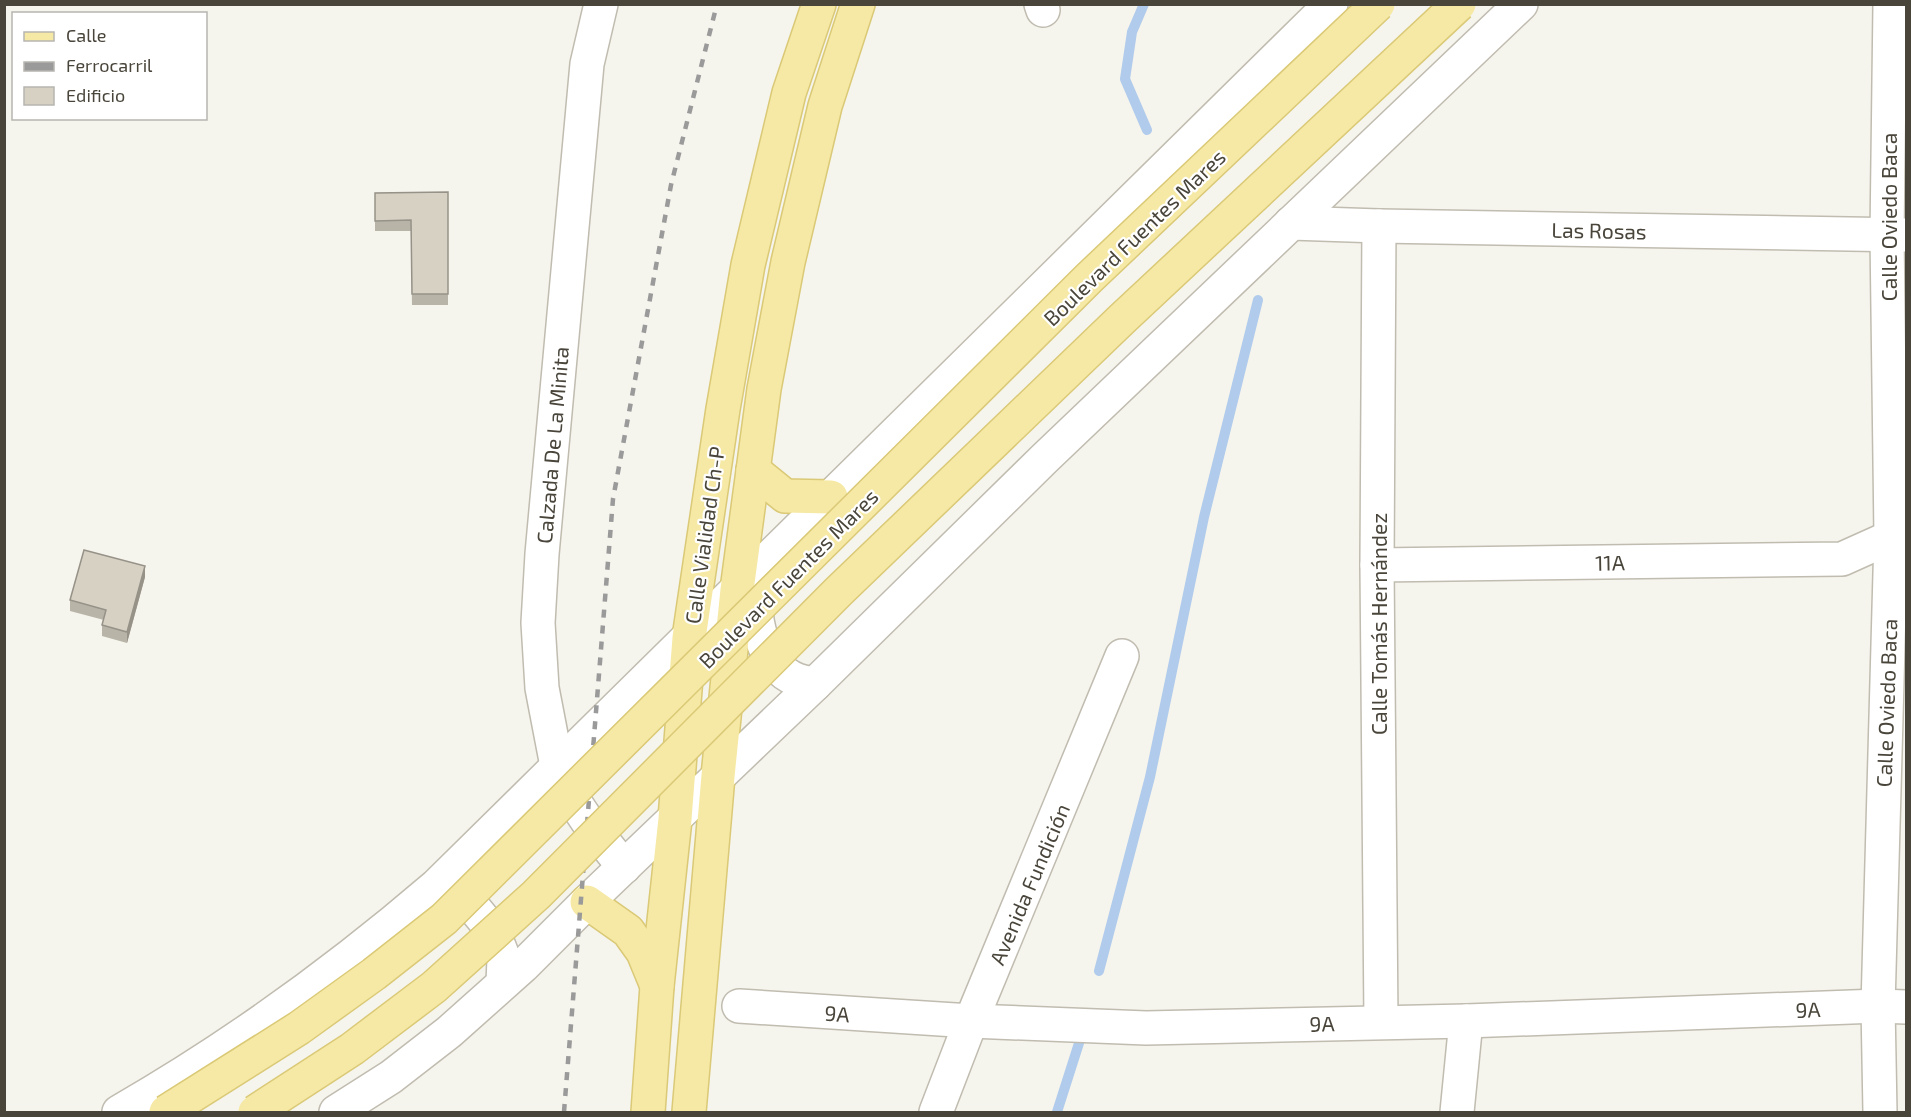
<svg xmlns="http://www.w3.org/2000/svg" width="1911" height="1117" font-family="'Exo 2',sans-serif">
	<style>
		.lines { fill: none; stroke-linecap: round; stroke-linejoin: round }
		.stream { stroke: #b0cbeb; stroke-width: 10 }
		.minor-casing { stroke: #c0bcb0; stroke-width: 36 }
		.major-casing { stroke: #dac976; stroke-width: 36 }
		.minor { stroke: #fff; stroke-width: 33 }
		.major { stroke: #f6e9a5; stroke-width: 33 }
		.rail { stroke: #9a9a9a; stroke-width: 4.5; stroke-dasharray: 8 8; stroke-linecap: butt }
		.major-bridge-casing { stroke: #dac976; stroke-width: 36; stroke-linecap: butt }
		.major-bridge { stroke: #f6e9a5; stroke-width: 33 }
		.wall { fill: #b8b4a8 }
		.shaded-wall { fill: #969288 }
		.building { fill: #d6d1c3; stroke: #969288; stroke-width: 1.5 }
		.labels { text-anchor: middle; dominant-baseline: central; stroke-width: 4.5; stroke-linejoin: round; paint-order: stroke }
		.street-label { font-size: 21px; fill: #49453b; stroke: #fff }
	</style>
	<rect width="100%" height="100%" fill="#f5f4ed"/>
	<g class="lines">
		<g class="stream">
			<path d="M1144 4 1132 32 1125 79 1147 130"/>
			<path d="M1099 971 1150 777 1204 517 1258 300"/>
			<path d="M1057 1112 1080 1040"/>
		</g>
		<defs>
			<g id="minor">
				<path d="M601 4 587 64 542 554 538 623 542 688 557 766 576 804 588 822 624 867"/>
				<path d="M1041 4 1043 10"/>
				<path d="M1291 223 1379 226 1906 235"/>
				<path d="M1379 226 1377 565 1381 1022"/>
				<path d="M1377 565 1842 559 1891 537 1906 538"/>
				<path d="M758 583C751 617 762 666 797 680 802 682 809 683 815 684"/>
				<path d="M440 886 451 887 460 891 493 931 504 959 503 983"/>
				<path d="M739 1006 971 1021 1146 1028 1466 1021 1878 1006 1906 1007"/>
				<path d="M119 1112C232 1047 337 971 436 886L1331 4"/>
				<path d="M336 1112 391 1077 449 1032 523 966 587 902 815 684 1044 459 1521 4"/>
				<path d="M936 1112 971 1021 1122 656"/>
				<path d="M1457 1112 1466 1021"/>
				<path d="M1880 1112 1878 1006 1891 537 1887 235 1890 4"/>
			</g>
			<g id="major">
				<path d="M753 470 785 496 831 497"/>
				<path d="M587 902 628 931 643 952 657 986"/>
				<path d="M648 1112 657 986 675 819 689 638 723 409 748 265 789 93 819 4"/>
				<path d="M689 1112 718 776 737 590 764 389 788 262 825 106 858 4"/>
			</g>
		</defs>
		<use href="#minor" class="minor-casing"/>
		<use href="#major" class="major-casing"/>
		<use href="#minor" class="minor"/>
		<use href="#major" class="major"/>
		<path class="rail" d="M564 1112 613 499 671 185 717 4"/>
		<defs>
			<g id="major-bridge">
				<path d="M166 1112 299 1028 374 974 444 919 1089 278 1378 4"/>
				<path d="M255 1112 352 1049 434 987 536 895 839 591 1122 319 1459 4"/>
			</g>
		</defs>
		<use href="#major-bridge" class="major-bridge-casing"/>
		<use href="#major-bridge" class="major-bridge"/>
	</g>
	<g class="wall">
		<path d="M448 192V305H412L411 231H375V193Z"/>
		<path d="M145 577 127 643 102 636V625L104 620 70 611V600Z"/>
	</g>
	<path class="shaded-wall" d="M145 566V577L127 643V632Z"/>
	<g class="building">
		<path d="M448 192V294H412L411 220 375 221V193Z"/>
		<path d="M84 550 145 566 127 632 102 625 106 610 70 600Z"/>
	</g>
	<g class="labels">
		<g class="street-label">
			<text transform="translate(1888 217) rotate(-90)">Calle Oviedo Baca</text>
			<text transform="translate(1599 230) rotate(1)">Las Rosas</text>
			<text transform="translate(1134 237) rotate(-44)">Boulevard Fuentes Mares</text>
			<text transform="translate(552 445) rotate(-85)">Calzada De La Minita</text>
			<text transform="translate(704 535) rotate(-82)">Calle Vialidad Ch-P</text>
			<text transform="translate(1610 562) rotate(-1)">11A</text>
			<text transform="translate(788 578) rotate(-45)">Boulevard Fuentes Mares</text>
			<text transform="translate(1378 624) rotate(-90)">Calle Tomás Hernández</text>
			<text transform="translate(1886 703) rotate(-88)">Calle Oviedo Baca</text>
			<text transform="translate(1029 884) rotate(-67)">Avenida Fundición</text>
			<text transform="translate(1808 1009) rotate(-2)">9A</text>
			<text transform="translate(837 1013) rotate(4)">9A</text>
			<text transform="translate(1322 1023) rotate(-1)">9A</text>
		</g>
	</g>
	<rect width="1911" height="1117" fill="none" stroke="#49453b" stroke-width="12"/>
	<rect x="12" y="12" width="195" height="108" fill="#ffffff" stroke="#b6b5b1" stroke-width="1.5"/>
	<rect x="24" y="32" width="30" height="9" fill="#f6e9a5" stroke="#b6b5b1" stroke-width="1.5"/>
	<text x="66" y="42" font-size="18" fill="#49453b">Calle</text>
	<rect x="24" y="62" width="30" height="9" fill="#9a9a9a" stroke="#b6b5b1" stroke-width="1.5"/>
	<text x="66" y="72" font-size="18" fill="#49453b">Ferrocarril</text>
	<rect x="24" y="87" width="30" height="18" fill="#d6d1c3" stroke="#b6b5b1" stroke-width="1.5"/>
	<text x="66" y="102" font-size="18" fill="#49453b">Edificio</text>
</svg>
